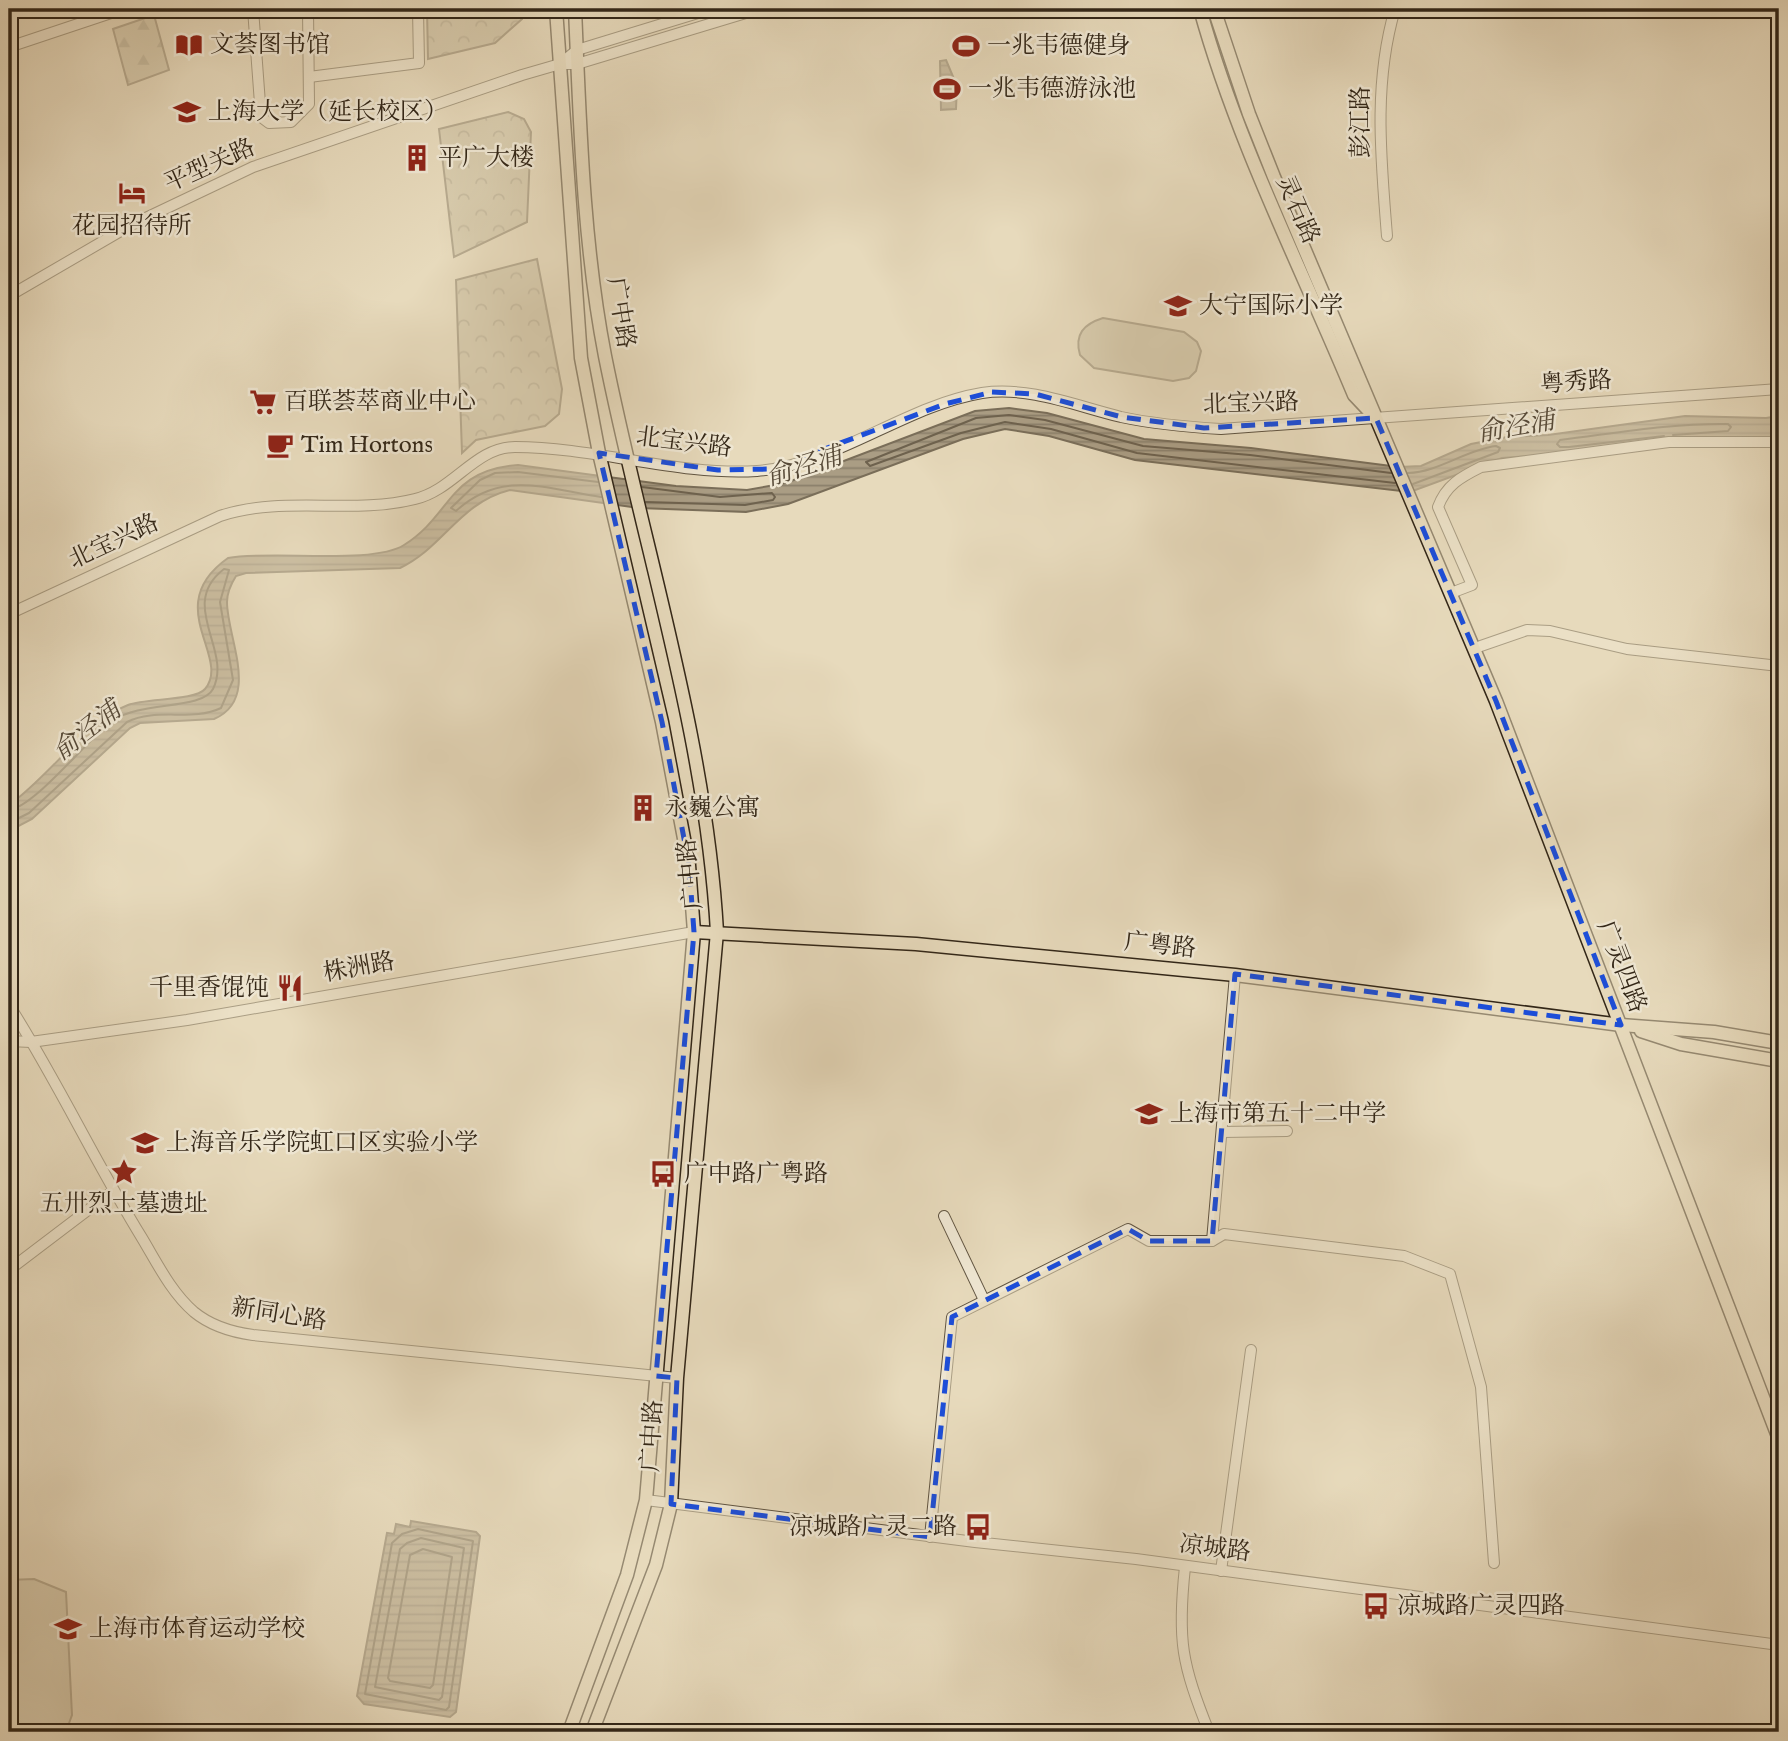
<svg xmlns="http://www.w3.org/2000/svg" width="1788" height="1741" font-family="'IM FELL English','Noto Serif SC',serif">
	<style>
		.forest { fill: url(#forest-firs); stroke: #7e725c; stroke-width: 2 }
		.park { fill: url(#park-crowns); stroke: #7e725c; stroke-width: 2 }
		.pitch { fill: #c8bca0; stroke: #7e725c; stroke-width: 2 }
		.water { fill: url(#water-rules); stroke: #7a6e59; stroke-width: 2 }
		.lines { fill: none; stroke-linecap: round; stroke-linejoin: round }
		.shore { stroke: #6e624e; stroke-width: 2 }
		.minor-casing { stroke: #605441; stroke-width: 12 }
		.major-casing { stroke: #332718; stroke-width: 15 }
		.minor { stroke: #efe7d3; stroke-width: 10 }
		.major { stroke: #e7dabc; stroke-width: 12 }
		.marked { fill: none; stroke: #1d4ed8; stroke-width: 5; stroke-dasharray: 14 9; stroke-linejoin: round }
		.labels { text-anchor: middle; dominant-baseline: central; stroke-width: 5; stroke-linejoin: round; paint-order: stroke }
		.poi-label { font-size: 24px; fill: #332718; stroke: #efe7d3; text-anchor: start }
		.street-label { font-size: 24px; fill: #332718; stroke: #efe7d3 }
		.water-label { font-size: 26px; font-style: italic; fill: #574a38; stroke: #efe7d3 }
	</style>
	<defs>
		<pattern id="forest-firs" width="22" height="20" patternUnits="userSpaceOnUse" patternTransform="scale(1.75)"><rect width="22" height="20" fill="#c8bca0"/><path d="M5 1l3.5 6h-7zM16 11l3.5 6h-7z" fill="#a39981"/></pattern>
		<pattern id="park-crowns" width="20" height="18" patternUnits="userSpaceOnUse" patternTransform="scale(1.75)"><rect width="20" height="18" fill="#c8bca0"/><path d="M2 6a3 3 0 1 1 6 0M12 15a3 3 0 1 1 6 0" fill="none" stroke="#a39981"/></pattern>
		<pattern id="water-rules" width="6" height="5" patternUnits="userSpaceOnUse" patternTransform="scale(1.75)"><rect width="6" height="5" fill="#aa9d84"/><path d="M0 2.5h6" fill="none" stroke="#8b806b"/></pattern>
	</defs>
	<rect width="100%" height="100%" fill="#e7dabc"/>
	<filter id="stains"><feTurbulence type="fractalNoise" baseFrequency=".00286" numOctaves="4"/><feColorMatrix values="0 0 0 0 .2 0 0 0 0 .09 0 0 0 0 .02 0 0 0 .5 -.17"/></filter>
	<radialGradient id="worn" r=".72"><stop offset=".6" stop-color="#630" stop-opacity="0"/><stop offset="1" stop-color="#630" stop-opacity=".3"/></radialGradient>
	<path class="forest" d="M154 15 169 70 128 85 113 29Z"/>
	<g class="park">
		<path d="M427 9H521L522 19 495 43 428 59Z"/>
		<path d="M508 112 524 119 531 132 527 222 454 257 439 129Z"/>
		<path d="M537 259 562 389 559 414 545 426 476 440 462 453 456 280Z"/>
	</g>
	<g class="pitch">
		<path d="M1103 318 1184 332 1197 342 1201 351 1196 371 1189 378 1173 381 1094 368 1080 355C1074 334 1084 324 1103 318Z"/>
		<path d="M34 1579 66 1592 72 1715 68 1726 63 1727 9 1726V1580Z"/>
	</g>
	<g class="water">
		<path d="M946 60 957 86 956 109 941 110 940 61Z"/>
		<path d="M1009 408 1047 413 1144 439 1251 448 1399 467 1421 466 1471 444 1507 437 1548 435 1685 416 1766 418 1779 416V438L1502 458 1410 492 1135 460 1049 436 1005 429 963 439 788 504 746 512 639 508 510 490C459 503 444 547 400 568L246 573 236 576C231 584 227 592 227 602 227 638 261 699 214 719L140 723 130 728 32 819 9 831V805C48 778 86 721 128 705 146 698 195 701 205 689 232 657 160 606 228 558 272 550 373 565 404 545 452 515 448 470 518 465L676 486 747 490 786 483 975 411Z"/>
		<path d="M411 1521 476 1532 480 1536 456 1712 450 1717 364 1704 357 1696 387 1533 394 1534 396 1524 410 1527Z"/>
	</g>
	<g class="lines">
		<g class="shore">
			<path d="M1664 436 1569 447H1560L1557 444 1560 440C1617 433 1670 423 1728 424L1731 427 1728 431 1673 435"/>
			<path d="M1391 473 1250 455 1143 446 1045 420 1009 415 976 418 866 462 870 466 961 433 1005 422 1051 429 1137 453 1395 483"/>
			<path d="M1408 473C1439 472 1465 450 1496 446L1500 448 1498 452 1413 484"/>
			<path d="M598 482 518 472 495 473 480 480 451 508 456 511C502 469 546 489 601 497"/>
			<path d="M642 487 720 497 772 493 775 497 773 500 745 505 646 502"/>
			<path d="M9 810C35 807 88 738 114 720 141 701 202 710 213 689 233 650 177 605 224 569L229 570 220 602 233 680 221 708C192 722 156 707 127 722L29 813 9 823"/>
			<path d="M418 1529 473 1541 449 1707 446 1710 365 1694 392 1543 402 1534Z"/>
			<path d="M421 1538 464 1548 442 1697 439 1700 375 1687 400 1549 407 1543Z"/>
			<path d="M423 1549 452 1557 433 1685 430 1688 390 1681 388 1678 410 1555Z"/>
		</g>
		<defs>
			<g id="minor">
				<path d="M253 9 261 117 269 123 291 122 309 104 308 9"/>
				<path d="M9 47 123 9"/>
				<path d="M560 64 577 50 711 9"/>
				<path d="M309 77 419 63 418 9"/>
				<path d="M1387 236C1381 159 1373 84 1395 9"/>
				<path d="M9 296 131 225 253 167 522 75 560 64H577L759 9"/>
				<path d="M1451 593 1472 585 1438 507C1446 485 1461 477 1481 467L1669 442H1779"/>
				<path d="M9 614 220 516C283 495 352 515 415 499 454 490 475 447 515 447 596 447 677 476 757 471 836 465 904 406 982 393 1029 386 1076 406 1121 417 1154 424 1187 427 1221 429L1779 389"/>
				<path d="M1475 648 1527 630 1550 631 1627 649 1779 666"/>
				<path d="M9 1005C57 1080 95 1162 142 1238 157 1263 171 1292 194 1312 211 1326 231 1332 253 1335L677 1378"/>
				<path d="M9 1041 31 1042 187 1020 694 932"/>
				<path d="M1222 1132 1287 1131"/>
				<path d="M944 1216 984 1300"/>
				<path d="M1212 1241 1235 975"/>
				<path d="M9 1270 113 1191"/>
				<path d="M646 1500 975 1542 1136 1559 1779 1645"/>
				<path d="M930 1537 952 1317 1128 1229 1149 1241H1212L1224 1234 1404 1256 1450 1274 1481 1387 1494 1563"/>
				<path d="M1185 1567C1177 1641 1182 1664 1209 1732"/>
				<path d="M1221 1571 1251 1350"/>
			</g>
			<g id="major">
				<path d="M556 9 581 358 599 453 662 722 689 865 694 932 646 1500 627 1575 569 1732"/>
				<path d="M575 9C580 124 583 243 605 356 643 547 706 736 717 932L677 1378 671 1504 656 1565 592 1732"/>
				<path d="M1200 9C1237 143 1301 267 1354 395L1371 413"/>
				<path d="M1214 9 1249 114 1274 177 1496 701 1779 1439"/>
				<path d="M694 932 916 944 1235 975 1621 1025 1714 1032 1779 1043"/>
				<path d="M1641 1031 1681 1044 1779 1061"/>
			</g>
		</defs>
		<use href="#minor" class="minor-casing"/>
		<use href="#major" class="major-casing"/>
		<use href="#minor" class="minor"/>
		<use href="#major" class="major"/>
	</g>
	<path d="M0 0H1788V1741H0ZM992 392 1035 394 1122 417 1204 428 1376 418 1496 701 1621 1025 1235 974 1212 1241H1149L1128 1229 952 1317 930 1537 671 1504 677 1378 656 1376 694 932 689 865 662 722 599 453 718 470 771 469 945 404Z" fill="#e7dabc" fill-opacity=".55" fill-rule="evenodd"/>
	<path class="marked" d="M992 392 1035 394 1122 417 1204 428 1376 418 1496 701 1621 1025 1235 974 1212 1241H1149L1128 1229 952 1317 930 1537 671 1504 677 1378 656 1376 694 932 689 865 662 722 599 453 718 470 771 469 945 404Z"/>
	<defs>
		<symbol id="library-bare" viewBox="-9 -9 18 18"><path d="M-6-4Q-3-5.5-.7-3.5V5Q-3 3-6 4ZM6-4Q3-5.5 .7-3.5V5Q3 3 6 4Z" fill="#8f2418" stroke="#efe7d3" stroke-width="2.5" paint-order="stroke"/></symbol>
		<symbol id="stadium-bare" viewBox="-9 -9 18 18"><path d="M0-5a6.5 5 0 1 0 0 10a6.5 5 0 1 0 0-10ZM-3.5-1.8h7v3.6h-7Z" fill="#8f2418" stroke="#efe7d3" stroke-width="2.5" paint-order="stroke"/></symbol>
		<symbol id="university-bare" viewBox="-9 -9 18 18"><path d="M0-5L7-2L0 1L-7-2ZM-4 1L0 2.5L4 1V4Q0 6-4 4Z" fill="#8f2418" stroke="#efe7d3" stroke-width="2.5" paint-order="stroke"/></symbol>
		<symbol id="building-bare" viewBox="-9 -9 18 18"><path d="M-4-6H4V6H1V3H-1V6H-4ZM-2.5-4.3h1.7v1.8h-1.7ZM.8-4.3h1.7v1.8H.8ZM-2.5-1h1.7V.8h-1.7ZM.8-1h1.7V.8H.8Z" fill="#8f2418" stroke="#efe7d3" stroke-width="2.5" paint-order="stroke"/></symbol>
		<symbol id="hotel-bare" viewBox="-9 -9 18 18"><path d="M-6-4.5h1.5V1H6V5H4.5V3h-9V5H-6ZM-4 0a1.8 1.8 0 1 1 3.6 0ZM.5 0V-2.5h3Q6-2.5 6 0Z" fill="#8f2418" stroke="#efe7d3" stroke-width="2.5" paint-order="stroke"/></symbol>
		<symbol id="school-bare" viewBox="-9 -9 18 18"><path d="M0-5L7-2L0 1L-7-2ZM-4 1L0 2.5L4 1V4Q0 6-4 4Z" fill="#8f2418" stroke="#efe7d3" stroke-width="2.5" paint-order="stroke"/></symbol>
		<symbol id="supermarket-bare" viewBox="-9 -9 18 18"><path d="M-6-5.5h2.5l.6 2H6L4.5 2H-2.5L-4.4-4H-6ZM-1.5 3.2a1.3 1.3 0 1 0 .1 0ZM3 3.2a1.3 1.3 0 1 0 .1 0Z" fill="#8f2418" stroke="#efe7d3" stroke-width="2.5" paint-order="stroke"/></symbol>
		<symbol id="cafe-bare" viewBox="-9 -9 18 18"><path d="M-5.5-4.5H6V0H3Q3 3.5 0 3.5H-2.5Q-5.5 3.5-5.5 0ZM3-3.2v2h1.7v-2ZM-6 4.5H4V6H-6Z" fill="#8f2418" stroke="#efe7d3" stroke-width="2.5" paint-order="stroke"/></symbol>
		<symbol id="restaurant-bare" viewBox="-9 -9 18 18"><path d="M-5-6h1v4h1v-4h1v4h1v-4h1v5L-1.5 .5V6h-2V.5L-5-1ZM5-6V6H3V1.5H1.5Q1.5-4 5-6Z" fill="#8f2418" stroke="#efe7d3" stroke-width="2.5" paint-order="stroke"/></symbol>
		<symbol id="sight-bare" viewBox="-9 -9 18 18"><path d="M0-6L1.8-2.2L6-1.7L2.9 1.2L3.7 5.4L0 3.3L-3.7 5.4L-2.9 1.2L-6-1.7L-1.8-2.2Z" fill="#8f2418" stroke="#efe7d3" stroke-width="2.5" paint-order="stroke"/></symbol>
		<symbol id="bus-bare" viewBox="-9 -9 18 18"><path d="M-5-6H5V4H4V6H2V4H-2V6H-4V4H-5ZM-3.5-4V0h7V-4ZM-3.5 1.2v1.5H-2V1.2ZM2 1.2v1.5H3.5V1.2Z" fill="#8f2418" stroke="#efe7d3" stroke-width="2.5" paint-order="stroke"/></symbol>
	</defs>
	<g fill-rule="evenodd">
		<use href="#library-bare" x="170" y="26" width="38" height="38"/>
		<use href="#stadium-bare" x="947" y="27" width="38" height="38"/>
		<use href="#stadium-bare" x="928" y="70" width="38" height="38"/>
		<use href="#university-bare" x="168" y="93" width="38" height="38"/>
		<use href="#building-bare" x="398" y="139" width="38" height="38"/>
		<use href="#hotel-bare" x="113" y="174" width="38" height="38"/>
		<use href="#school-bare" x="1159" y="287" width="38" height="38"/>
		<use href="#supermarket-bare" x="244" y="383" width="38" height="38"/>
		<use href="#cafe-bare" x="261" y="426" width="38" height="38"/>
		<use href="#building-bare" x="624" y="789" width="38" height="38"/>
		<use href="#restaurant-bare" x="271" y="969" width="38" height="38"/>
		<use href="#school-bare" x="1130" y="1095" width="38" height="38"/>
		<use href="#school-bare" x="126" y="1124" width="38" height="38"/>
		<use href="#sight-bare" x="105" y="1153" width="38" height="38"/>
		<use href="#bus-bare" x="644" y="1155" width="38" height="38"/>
		<use href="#bus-bare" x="959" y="1508" width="38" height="38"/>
		<use href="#bus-bare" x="1357" y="1587" width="38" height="38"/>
		<use href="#school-bare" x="49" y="1610" width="38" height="38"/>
	</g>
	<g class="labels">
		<g class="poi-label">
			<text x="210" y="45">文荟图书馆</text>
			<text x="987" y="46">一兆韦德健身</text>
			<text x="968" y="89">一兆韦德游泳池</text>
			<text x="208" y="112">上海大学（延长校区）</text>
			<text x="438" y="158">平广大楼</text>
			<text x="132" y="226" text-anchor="middle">花园招待所</text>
			<text x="1199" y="306">大宁国际小学</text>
			<text x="284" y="402">百联荟萃商业中心</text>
			<text x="301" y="445">Tim Hortons</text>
			<text x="664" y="808">永巍公寓</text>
			<text x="269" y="988" text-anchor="end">千里香馄饨</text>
			<text x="1170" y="1114">上海市第五十二中学</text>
			<text x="166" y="1143">上海音乐学院虹口区实验小学</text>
			<text x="684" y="1174">广中路广粤路</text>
			<text x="124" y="1204" text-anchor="middle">五卅烈士墓遗址</text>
			<text x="957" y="1527" text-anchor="end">凉城路广灵二路</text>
			<text x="1397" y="1606">凉城路广灵四路</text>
			<text x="89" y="1629">上海市体育运动学校</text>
		</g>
		<g class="street-label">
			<text transform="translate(1361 122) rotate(-90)">彭江路</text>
			<text transform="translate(210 166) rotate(-24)">平型关路</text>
			<text transform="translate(1297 210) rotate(66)">灵石路</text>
			<text transform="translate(620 313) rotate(81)">广中路</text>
			<text transform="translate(1576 383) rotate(-4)">粤秀路</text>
			<text transform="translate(1251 404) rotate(-2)">北宝兴路</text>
			<text transform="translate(684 443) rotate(7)">北宝兴路</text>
			<text transform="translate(114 542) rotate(-25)">北宝兴路</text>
			<text transform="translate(691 874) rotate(-96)">广中路</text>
			<text transform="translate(1160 946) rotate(6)">广粤路</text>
			<text transform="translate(1621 967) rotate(69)">广灵四路</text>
			<text transform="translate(359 968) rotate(-10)">株洲路</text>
			<text transform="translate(279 1315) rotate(9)">新同心路</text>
			<text transform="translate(653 1436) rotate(-87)">广中路</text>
			<text transform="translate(1215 1549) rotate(7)">凉城路</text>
		</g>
		<g class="water-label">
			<text transform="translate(1516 427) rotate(-10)">俞泾浦</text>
			<text transform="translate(804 467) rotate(-17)">俞泾浦</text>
			<text transform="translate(87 731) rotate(-38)">俞泾浦</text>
		</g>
	</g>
	<rect width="1788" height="1741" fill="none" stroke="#e7dabc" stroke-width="35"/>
	<rect x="10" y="10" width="1767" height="1720" fill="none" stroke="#332718" stroke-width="3.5"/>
	<rect x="18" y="18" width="1753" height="1706" fill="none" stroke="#332718" stroke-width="2"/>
	<rect width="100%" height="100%" filter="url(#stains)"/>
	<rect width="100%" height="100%" fill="url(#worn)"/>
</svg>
